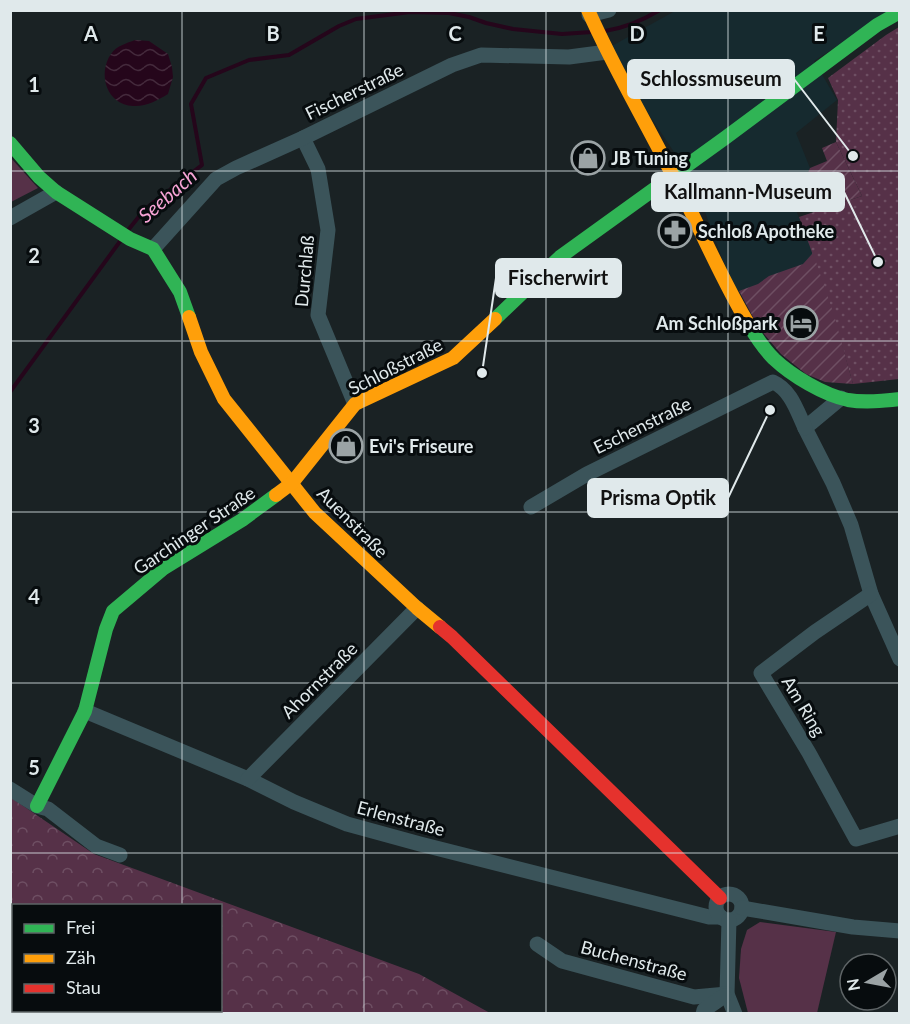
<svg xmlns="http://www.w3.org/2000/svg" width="910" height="1024" font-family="Lato,sans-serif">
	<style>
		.built { fill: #162a2f }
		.grass { fill: #563148 }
		.forest { fill: url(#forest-crowns) }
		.park { fill: url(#park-dots) }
		.garden { fill: url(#garden-furrows) }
		.water { fill: url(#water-waves) }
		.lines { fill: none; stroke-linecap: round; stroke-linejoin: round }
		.stream { stroke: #25061b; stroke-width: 4 }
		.street { stroke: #3b545a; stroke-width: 15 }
		.fast { stroke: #30b455; stroke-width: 14 }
		.slow { stroke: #ff9f0a; stroke-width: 14 }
		.jam { stroke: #e5322d; stroke-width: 14 }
		.grid { fill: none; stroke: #e0e9eb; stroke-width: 1.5; stroke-opacity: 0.55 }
		.labels { text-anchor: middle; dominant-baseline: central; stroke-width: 6; stroke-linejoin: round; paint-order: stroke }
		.street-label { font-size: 18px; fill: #e0e9eb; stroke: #070c0e }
		.poi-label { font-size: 18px; font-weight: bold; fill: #e0e9eb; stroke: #070c0e; text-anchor: start }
		.water-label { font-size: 20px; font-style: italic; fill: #f8a4d6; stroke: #070c0e }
		.grid-label { font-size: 20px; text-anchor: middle; font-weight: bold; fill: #e0e9eb; stroke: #070c0e; stroke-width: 6; stroke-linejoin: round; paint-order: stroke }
		.leader { fill: none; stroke: #e0e9eb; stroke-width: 2 }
		.callout-dot { fill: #e0e9eb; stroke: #070c0e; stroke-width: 2 }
		.callout { fill: #e0e9eb; stroke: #e0e9eb; stroke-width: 2 }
		.callout-label { font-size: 20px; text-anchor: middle; font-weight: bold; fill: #111 }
	</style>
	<defs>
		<pattern id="forest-crowns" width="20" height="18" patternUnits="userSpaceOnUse" patternTransform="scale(1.5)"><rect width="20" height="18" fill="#563148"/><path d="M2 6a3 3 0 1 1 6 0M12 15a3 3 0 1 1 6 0" fill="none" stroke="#6e4f63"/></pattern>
		<pattern id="park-dots" width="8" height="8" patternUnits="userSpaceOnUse" patternTransform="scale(1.5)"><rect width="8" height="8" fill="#563148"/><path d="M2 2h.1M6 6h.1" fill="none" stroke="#6e4f63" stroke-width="1.8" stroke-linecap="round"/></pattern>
		<pattern id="garden-furrows" width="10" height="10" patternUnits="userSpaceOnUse" patternTransform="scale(1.5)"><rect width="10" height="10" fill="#563148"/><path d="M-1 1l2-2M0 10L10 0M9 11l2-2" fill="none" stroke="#6e4f63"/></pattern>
		<pattern id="water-waves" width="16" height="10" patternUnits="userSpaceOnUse" patternTransform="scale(1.5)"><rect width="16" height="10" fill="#25061b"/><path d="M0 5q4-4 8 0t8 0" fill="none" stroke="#442a3c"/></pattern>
	</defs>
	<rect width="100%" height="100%" fill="#1a2224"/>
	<path class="built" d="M675 11H892L814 61 837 100 796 133 810 168 808 173 815 195 796 210 813 253 834 315 837 340 733 288 694 182 630 86 610 47Z"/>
	<g class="grass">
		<path d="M10 157 38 188 11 202H10Z"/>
		<path d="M760 922 836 932 817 1013H748L739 978 741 949 747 930Z"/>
	</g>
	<path class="forest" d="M10 797 94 854 419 974 490 1013H133L129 1011 220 1010V906L15 905 10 901Z"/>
	<path class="park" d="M899 27V379L853 384C837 327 820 272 799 217L862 196 836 142 838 100 828 78 886 35Z"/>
	<g class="garden">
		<path d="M836 142 862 196 823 209 808 173 810 168 827 161 822 148Z"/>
		<path d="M813 253 834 315 853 384 825 382 806 374 781 354 759 328 739 291 758 284 769 276 803 264Z"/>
	</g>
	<g class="water">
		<path d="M135 40 149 41 168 54 172 67 173 77 168 94C158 100 146 107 133 106 107 105 97 74 111 54 116 46 127 43 135 40Z"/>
		<path d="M11 905 14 908V1010H124L127 1013H11Z"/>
	</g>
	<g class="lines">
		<g class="stream">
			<path d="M605 31C625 28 643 20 660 10"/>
			<path d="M129 229 145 209 202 165 191 104 206 78 249 60 289 55 339 26 356 19 410 12 449 13 469 17 486 23 513 29 562 34 592 32"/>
			<path d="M10 392 121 240"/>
		</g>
		<g class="street">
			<path d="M589 15 609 10"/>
			<path d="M303 138 318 169 328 230 318 315 355 404"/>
			<path d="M10 218 56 192"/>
			<path d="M153 249 216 179 236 168 303 138 452 65 481 55 569 57 607 52"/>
			<path d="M841 398 805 428 833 483 851 525 871 594 900 659"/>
			<path d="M531 507 587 474 773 382C791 390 797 411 805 428"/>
			<path d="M871 594 815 632 761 673 809 753 856 839 900 826"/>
			<path d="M85 711 248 779 294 802 347 824 420 844 709 917H721"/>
			<path d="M248 779 417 608"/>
			<path d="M10 789 37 806 48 809 96 846 120 855"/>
			<circle cx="729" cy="907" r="13"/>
			<path d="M742 908 853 927 900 931"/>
			<path d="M729 920 727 994 735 1014"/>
			<path d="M537 944 562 961 694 997 727 994"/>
			<path d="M703 1014 704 1010 724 996"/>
		</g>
		<g class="fast">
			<path d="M10 143 39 177 56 192 130 239 153 249 180 292 189 317"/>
			<path d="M495 319 560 257 725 138 877 25 900 12"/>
			<path d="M749 325C756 337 764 349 774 359 792 376 824 395 848 400 865 403 883 401 900 399"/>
			<path d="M37 806 85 711 106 629 113 611 164 568 242 520 276 495"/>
		</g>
		<g class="slow">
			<path d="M588 10C614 69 647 124 676 182 701 229 721 279 749 325"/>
			<path d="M189 317 201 352 224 399 315 513 417 608 440 627"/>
			<path d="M276 495 292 483 355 404 453 358 495 319"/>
		</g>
		<path class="jam" d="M440 627 452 637 720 898"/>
	</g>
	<path class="grid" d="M182 10V906M364 10V1014M546 10V1014M728 10V1014M10 171H900M10 341H900M10 512H900M10 683H900M10 853H900M182 1010V1014"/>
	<defs>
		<symbol id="shop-ring" viewBox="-11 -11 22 22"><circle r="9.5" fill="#070c0e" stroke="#9ba3a5" stroke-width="1.5"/><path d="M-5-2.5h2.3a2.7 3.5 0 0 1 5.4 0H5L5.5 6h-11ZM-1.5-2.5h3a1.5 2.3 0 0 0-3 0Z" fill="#9ba3a5"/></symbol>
		<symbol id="pharmacy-ring" viewBox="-11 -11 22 22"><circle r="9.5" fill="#070c0e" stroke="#9ba3a5" stroke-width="1.5"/><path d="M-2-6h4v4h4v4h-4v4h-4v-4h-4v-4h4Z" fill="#9ba3a5"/></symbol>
		<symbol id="hotel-ring" viewBox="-11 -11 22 22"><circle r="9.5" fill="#070c0e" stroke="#9ba3a5" stroke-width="1.5"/><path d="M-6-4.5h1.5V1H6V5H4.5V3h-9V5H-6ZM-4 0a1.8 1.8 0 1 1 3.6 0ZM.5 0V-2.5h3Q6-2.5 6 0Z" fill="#9ba3a5"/></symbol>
	</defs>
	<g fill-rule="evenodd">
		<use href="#shop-ring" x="569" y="139" width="38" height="38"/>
		<use href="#pharmacy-ring" x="656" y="212" width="38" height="38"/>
		<use href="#hotel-ring" x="782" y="304" width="38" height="38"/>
		<use href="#shop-ring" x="327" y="427" width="38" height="38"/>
	</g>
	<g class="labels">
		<g class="street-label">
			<text transform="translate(354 91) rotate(-26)">Fischerstraße</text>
			<text transform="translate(304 271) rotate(-85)">Durchlaß</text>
			<text transform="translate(395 366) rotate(-27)">Schloßstraße</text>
			<text transform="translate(642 425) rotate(-26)">Eschenstraße</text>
			<text transform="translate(353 522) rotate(45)">Auenstraße</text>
			<text transform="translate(194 530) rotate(-34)">Garchinger Straße</text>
			<text transform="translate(319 680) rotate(-45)">Ahornstraße</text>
			<text transform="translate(804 706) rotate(59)">Am Ring</text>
			<text transform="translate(401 818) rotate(15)">Erlenstraße</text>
			<text transform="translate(634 960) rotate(15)">Buchenstraße</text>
		</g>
		<g class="poi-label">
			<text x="611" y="158">JB Tuning</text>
			<text x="698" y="231">Schloß Apotheke</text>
			<text x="778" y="323" text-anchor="end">Am Schloßpark</text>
			<text x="369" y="446">Evi's Friseure</text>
		</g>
		<g class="water-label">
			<text transform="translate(167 195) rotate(-41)">Seebach</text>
		</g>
	</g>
	<g class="grid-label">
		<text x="91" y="41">A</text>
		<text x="273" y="41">B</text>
		<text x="455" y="41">C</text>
		<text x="637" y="41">D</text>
		<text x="819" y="41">E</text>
		<text x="34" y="92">1</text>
		<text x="34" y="263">2</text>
		<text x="34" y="433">3</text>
		<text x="34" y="604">4</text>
		<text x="34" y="775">5</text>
	</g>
	<path class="leader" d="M853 156L794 79M878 262L844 192M482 373L496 278M770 410L728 498"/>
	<g class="callout-dot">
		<circle cx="853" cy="156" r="6"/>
		<circle cx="878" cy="262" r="6"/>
		<circle cx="482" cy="373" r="6"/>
		<circle cx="770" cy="410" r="6"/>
	</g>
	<g class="callout">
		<rect x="628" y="60" width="166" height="38" rx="6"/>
		<rect x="652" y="173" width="192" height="38" rx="6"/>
		<rect x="496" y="259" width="125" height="38" rx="6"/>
		<rect x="588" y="479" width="140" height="38" rx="6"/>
	</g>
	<g class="callout-label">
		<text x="711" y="86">Schlossmuseum</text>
		<text x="748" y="199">Kallmann-Museum</text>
		<text x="558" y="285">Fischerwirt</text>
		<text x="658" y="505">Prisma Optik</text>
	</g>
	<rect width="910" height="1024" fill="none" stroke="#e0e9eb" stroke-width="24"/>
	<rect x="12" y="904" width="210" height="108" fill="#070c0e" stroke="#5e6466" stroke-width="1.5"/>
	<rect x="24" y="924" width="30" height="9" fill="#30b455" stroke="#5e6466" stroke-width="1.5"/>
	<text x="66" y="934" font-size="18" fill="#e0e9eb">Frei</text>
	<rect x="24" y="954" width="30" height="9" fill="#ff9f0a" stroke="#5e6466" stroke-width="1.5"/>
	<text x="66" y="964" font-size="18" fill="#e0e9eb">Zäh</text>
	<rect x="24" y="984" width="30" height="9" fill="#e5322d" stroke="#5e6466" stroke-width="1.5"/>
	<text x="66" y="994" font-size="18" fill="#e0e9eb">Stau</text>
	<g transform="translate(868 982) rotate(260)"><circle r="28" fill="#070c0e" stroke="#5e6466" stroke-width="1.5"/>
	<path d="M0-4.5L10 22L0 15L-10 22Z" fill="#9ba3a5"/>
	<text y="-9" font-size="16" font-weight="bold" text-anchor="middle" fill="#e0e9eb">N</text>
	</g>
</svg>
